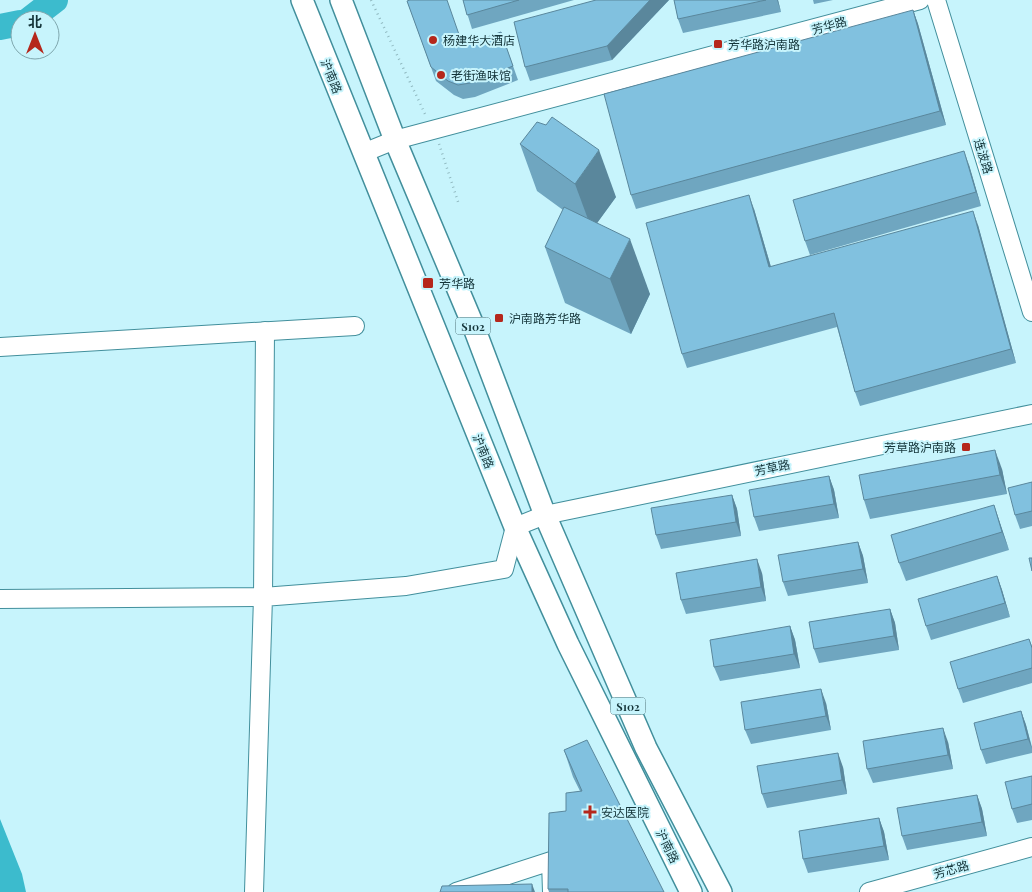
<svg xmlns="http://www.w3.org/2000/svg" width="1032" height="892" font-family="'Playfair Display','Noto Sans SC',serif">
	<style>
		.water { fill: #3cbbcd }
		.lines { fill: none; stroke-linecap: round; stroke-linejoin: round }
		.river { stroke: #3cbbcd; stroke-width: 26 }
		.minor-casing { stroke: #428f9c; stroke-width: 20 }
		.major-casing { stroke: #428f9c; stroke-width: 24 }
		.path { stroke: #90b9c0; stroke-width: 2.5; stroke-dasharray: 1 4; stroke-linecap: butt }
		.minor { stroke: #fff; stroke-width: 18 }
		.major { stroke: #fff; stroke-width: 21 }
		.wall { fill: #6fa6c0 }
		.shaded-wall { fill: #5a879c }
		.building { fill: #81c1df; stroke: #5a879c }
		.poi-dot { fill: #b5271c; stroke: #c7f4fc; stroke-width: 2 }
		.labels { text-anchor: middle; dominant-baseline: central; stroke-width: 4; stroke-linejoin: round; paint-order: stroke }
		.shield { fill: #c7f4fc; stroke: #4a6e74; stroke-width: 1 }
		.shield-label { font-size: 11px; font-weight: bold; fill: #143439 }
		.street-label { font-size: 12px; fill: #143439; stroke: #c7f4fc }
		.poi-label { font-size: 12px; fill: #143439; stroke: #c7f4fc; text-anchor: start }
	</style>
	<rect width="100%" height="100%" fill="#c7f4fc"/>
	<path class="water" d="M0 819 22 874 26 892H0Z"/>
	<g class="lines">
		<g class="river">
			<path d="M29 20 55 0"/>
			<path d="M0 27 20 23"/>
		</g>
		<defs>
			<g id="minor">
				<path d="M936 0 1032 312"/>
				<path d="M363 153 395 140 920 0"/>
				<path d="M0 347 355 326"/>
				<path d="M0 599 263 597 265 331"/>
				<path d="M254 892 263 597 406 586 504 569 515 527 545 515 1032 414"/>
				<path d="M456 892 551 861 552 892"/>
				<path d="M869 892 1032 847"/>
			</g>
			<g id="major">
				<path d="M302 0 515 527 568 644 691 892"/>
				<path d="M341 0 395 140 473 325 545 515 646 748 721 892"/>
			</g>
		</defs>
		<use href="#minor" class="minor-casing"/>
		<use href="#major" class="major-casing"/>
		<g class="path">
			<path d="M371 0 426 116"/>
			<path d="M439 144 459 205"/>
		</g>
		<use href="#minor" class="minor"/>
		<use href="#major" class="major"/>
	</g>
	<g class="wall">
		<path d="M463 0H574L472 29Z"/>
		<path d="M596 0H669L612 60 530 81 525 67Z"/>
		<path d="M674 0H778L781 12 683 33 678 19Z"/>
		<path d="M813 0H833L814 4Z"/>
		<path d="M407 1 463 46 501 32 518 80 475 97 463 99 454 95 436 81Z"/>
		<path d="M913 10 918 24 946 125 636 209 631 195Z"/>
		<path d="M520 144 616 197 597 223 650 294 631 334 565 303 545 247 563 210 537 191Z"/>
		<path d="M969 165 981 206 810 255 805 241Z"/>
		<path d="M754 209 771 267 978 225 1016 363 860 406 855 392 837 327 687 368 682 354Z"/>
		<path d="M1002 469 1007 494 870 519 864 500Z"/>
		<path d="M829 476 834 490 839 518 759 531 754 517Z"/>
		<path d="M1032 482V526L1020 529 1015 515Z"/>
		<path d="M732 495 737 509 741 536 661 549 656 535Z"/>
		<path d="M994 505 1009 550 906 581 899 563Z"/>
		<path d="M858 542 863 556 868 583 788 596 783 582Z"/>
		<path d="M762 573 766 601 686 614 681 600Z"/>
		<path d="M997 576 1002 590 1010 617 931 640 926 626Z"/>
		<path d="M890 609 895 623 899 650 819 663 814 649Z"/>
		<path d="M790 626 795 640 800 668 720 681 714 667Z"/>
		<path d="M1029 639 1032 646V683L963 703 958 689Z"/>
		<path d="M826 703 831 730 751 744 745 730Z"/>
		<path d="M1021 711 1026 725 1032 747V753L986 764 981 750Z"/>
		<path d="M948 742 953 769 873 783 867 769Z"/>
		<path d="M564 750 664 892H549L548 889 566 811 580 791 573 777Z"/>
		<path d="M843 767 847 794 767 808 762 794Z"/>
		<path d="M1032 776V820L1017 823 1012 809Z"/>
		<path d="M977 795 982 809 987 836 907 850 902 836Z"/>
		<path d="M879 818 884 832 889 860 808 873 803 859Z"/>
	</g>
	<g class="shaded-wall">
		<path d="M650 0H669L612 60 607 46Z"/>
		<path d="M777 0H778L781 12Z"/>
		<path d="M913 10 918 24 946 125 940 111Z"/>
		<path d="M599 150 616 197 592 230 575 184Z"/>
		<path d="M964 151 969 165 981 206 976 192Z"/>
		<path d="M749 195 754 209 775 281 769 267Z"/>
		<path d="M973 211 978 225 1016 363 1011 349Z"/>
		<path d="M630 239 650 294 631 334 610 279Z"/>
		<path d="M995 450 1002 469 1007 494 1000 475Z"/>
		<path d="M829 476 834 490 839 518 834 504Z"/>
		<path d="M732 495 737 509 741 536 736 522Z"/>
		<path d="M994 505 1009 550 1002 532Z"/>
		<path d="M858 542 863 556 868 583 863 569Z"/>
		<path d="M757 559 762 573 766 601 761 587Z"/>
		<path d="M997 576 1002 590 1010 617 1005 603Z"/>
		<path d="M890 609 895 623 899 650 894 636Z"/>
		<path d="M790 626 795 640 800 668 794 654Z"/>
		<path d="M821 689 826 703 831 730 826 716Z"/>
		<path d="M1021 711 1026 725 1032 749 1028 739Z"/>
		<path d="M943 728 948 742 953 769 948 755Z"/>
		<path d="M838 753 843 767 847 794 842 780Z"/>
		<path d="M977 795 982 809 987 836 982 822Z"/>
		<path d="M879 818 884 832 889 860 884 846Z"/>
		<path d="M532 884 535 892H532Z"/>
	</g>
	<g class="building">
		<path d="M410 0H447L463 46 501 32 513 66 470 83 458 85 448 81 431 67 407 1Z"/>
		<path d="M463 0H519L467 15Z"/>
		<path d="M596 0H650L607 46 525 67 514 22Z"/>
		<path d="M674 0H766L678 19Z"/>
		<path d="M913 10 940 111 631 195 604 94Z"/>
		<path d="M552 117 599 150 575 184 520 144 537 122 546 125Z"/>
		<path d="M964 151 976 192 805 241 793 200Z"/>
		<path d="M749 195 769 267 973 211 1011 349 855 392 834 313 682 354 646 223Z"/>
		<path d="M564 207 630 239 610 279 545 247Z"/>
		<path d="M995 450 1000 475 864 500 859 475Z"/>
		<path d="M829 476 834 504 754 517 749 490Z"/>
		<path d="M1032 482V511L1015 515 1008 488Z"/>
		<path d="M732 495 736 522 656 535 651 508Z"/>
		<path d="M994 505 1002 532 899 563 891 535Z"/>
		<path d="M858 542 863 569 783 582 778 555Z"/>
		<path d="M1029 558H1032V571Z"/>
		<path d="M757 559 761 587 681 600 676 573Z"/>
		<path d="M997 576 1005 603 926 626 918 599Z"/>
		<path d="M890 609 894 636 814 649 809 622Z"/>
		<path d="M790 626 794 654 714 667 710 640Z"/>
		<path d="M1029 639 1032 648V668L958 689 950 662Z"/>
		<path d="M821 689 826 716 745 730 741 702Z"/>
		<path d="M1021 711 1028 739 981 750 974 723Z"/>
		<path d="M943 728 948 755 867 769 863 741Z"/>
		<path d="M587 740 664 892H568V889H548L549 813 566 811V793L582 791 564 750Z"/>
		<path d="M838 753 842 780 762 794 757 766Z"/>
		<path d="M1032 776V804L1012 809 1005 782Z"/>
		<path d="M977 795 982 822 902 836 897 808Z"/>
		<path d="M879 818 884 846 803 859 799 831Z"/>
		<path d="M532 884V892H440L442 886Z"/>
	</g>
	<g class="poi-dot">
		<circle cx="433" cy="40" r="5"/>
		<rect x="713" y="39" width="10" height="10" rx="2.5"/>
		<circle cx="441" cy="75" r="5"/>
		<rect x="422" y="277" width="12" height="12" rx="2.5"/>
		<rect x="494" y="313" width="10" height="10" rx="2.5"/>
		<rect x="961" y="442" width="10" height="10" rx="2.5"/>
		<path d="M587.5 804.5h5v5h5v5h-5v5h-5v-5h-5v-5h5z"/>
	</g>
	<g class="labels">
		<g class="shield">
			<rect x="455.5" y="317.5" width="35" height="17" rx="4"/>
			<rect x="610.5" y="697.5" width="35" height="17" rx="4"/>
		</g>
		<g class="shield-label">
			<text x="473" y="326">S102</text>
			<text x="628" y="706">S102</text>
		</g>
		<g class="street-label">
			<text transform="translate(829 25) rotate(-15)">芳华路</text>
			<text transform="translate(332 76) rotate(68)">沪南路</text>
			<text transform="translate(984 156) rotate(73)">连波路</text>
			<text transform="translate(484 451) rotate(68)">沪南路</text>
			<text transform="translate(772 467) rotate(-12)">芳草路</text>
			<text transform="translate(668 846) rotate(64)">沪南路</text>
			<text transform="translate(951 869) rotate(-16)">芳芯路</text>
		</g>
		<g class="poi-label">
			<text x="443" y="40">杨建华大酒店</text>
			<text x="728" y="44">芳华路沪南路</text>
			<text x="451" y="75">老街渔味馆</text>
			<text x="439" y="283">芳华路</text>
			<text x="509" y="318">沪南路芳华路</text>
			<text x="956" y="447" text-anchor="end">芳草路沪南路</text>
			<text x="601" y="812">安达医院</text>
		</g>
	</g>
	<g transform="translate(35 35)"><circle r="24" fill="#c7f4fc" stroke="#7fa7ae"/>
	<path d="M0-4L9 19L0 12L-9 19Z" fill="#b5271c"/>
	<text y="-8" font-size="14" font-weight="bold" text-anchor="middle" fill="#143439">北</text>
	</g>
</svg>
